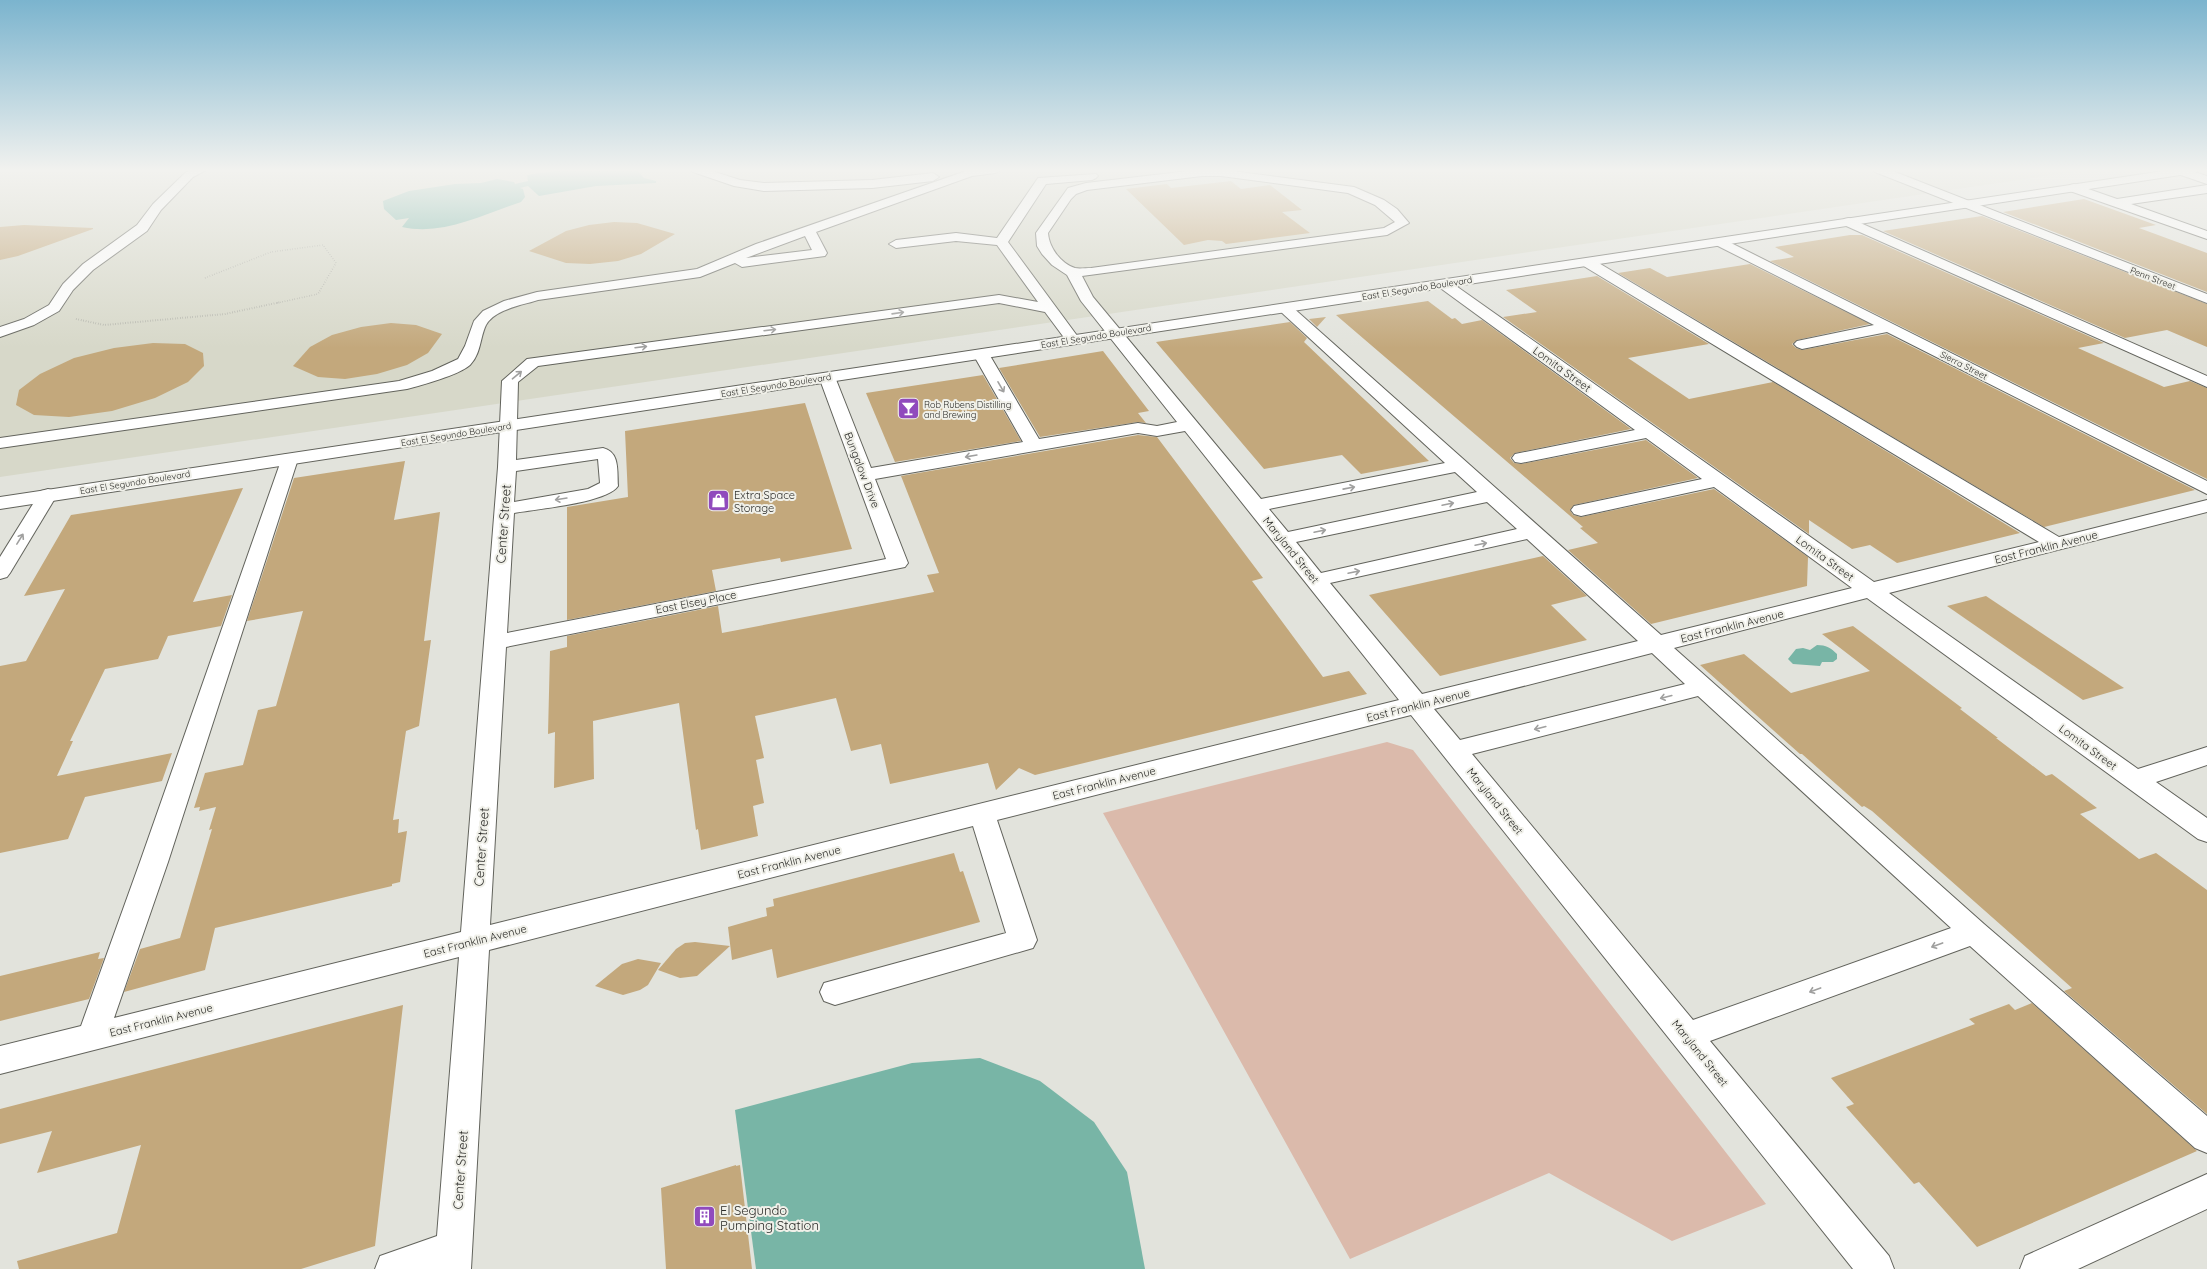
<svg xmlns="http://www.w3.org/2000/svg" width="2207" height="1269" font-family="Quicksand,sans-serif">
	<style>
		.built { fill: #d7d8c9 }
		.green { fill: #dbbaab }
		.water { fill: #78b5a6 }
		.building { fill: #c3a87c }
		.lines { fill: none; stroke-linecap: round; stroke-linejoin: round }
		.minor-casing { stroke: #62635c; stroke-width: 2 }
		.major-casing { stroke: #62635c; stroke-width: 2 }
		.path-far1 { stroke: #a0a09b; stroke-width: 1.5; stroke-dasharray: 0.5 2; stroke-linecap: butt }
		.path { stroke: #a0a09b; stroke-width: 2; stroke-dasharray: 0.5 2; stroke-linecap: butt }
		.minor { fill: #fff; fill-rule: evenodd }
		.major { fill: #fff; fill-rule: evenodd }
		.oneway { stroke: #a0a09f }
		.labels { text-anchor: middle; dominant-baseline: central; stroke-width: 4; stroke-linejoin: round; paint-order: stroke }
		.far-street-label { font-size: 9px; fill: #2c2c29; stroke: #f0f0e9 }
		.far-poi-label { font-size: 9px; fill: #2c2c29; stroke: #f0f0e9; text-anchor: start }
		.street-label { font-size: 11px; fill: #2c2c29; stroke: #f0f0e9 }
		.poi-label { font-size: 11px; fill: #2c2c29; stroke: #f0f0e9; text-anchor: start }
		.near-street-label { font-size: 13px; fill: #2c2c29; stroke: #f0f0e9 }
		.near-poi-label { font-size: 13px; fill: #2c2c29; stroke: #f0f0e9; text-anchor: start }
	</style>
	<rect width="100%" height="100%" fill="#e2e3dc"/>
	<path class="built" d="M0 170H2087L0 477Z"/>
	<path class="green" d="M1387 742 1413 750 1766 1204 1672 1241 1549 1173 1350 1259 1103 813Z"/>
	<g class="water">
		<path d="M560 170H637L644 178 656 181V183L596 186 539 196 528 186 520 188 523 189 525 197 521 202C482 215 443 236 402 227L409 218 396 220 384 209 383 201 409 191 455 184 481 183 497 179 514 182 515 184 528 181 527 175Z"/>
		<path d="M1817 645C1826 645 1831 648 1837 654V659L1833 662H1822L1820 666 1793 664 1788 659 1796 649 1803 648 1810 650Z"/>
		<path d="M980 1058 1040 1081 1094 1122 1127 1172 1145 1269H756L735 1110 912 1063Z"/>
	</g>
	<g class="building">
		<path d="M1231 181 1241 189 1270 185 1302 210 1282 212 1310 233 1226 244 1222 241 1208 240 1184 245 1126 189 1167 184 1171 188Z"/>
		<path d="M2084 199 2156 225 2139 228 2207 253V292L2003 212Z"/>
		<path d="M1982 216 2207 304V347L2167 330 2125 338 1883 231Z"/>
		<path d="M614 222 637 223 675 234 641 254 618 261 590 264 566 263 529 251 566 231 589 225Z"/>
		<path d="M24 225 93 228V229L18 256 0 260V227Z"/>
		<path d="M1850 235H1862L2104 343 2078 348 2164 387 2190 381 2207 388V479L1770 261 1794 257 1775 247Z"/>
		<path d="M1750 264 1870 324 1797 340 1792 344 1796 348 1802 350 1887 334 2195 490 2044 527 1618 273 1650 268 1667 277Z"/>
		<path d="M1597 276 1709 344 1628 358 1689 399 1773 382 2020 533 1897 563 1870 545 1852 549 1809 520V534L1503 317 1537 312 1506 290Z"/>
		<path d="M1428 301 1452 319 1455 318 1462 324 1482 320 1631 429 1515 453 1510 458 1514 463 1521 464 1646 440 1698 478 1574 505 1570 510 1573 515 1581 517 1714 489 1808 557 1807 586 1651 624 1568 550 1598 543 1580 528 1583 527 1336 315Z"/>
		<path d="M1326 317 1317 327 1309 319Z"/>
		<path d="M1290 322 1307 338 1304 342 1429 461 1361 474 1342 455 1264 469 1156 342Z"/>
		<path d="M391 323 416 325 442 334 428 353 407 365 377 374 345 379 318 377 293 366 310 347 332 335 361 327Z"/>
		<path d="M153 343 185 344 203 353 204 366 188 382 155 398 112 411 69 417 34 415 16 405 19 390 40 374 74 358 114 348Z"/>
		<path d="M1103 351 1149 411 1138 413 1146 423 1138 422 1040 437 999 368Z"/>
		<path d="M983 375 1021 441 895 462 866 393Z"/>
		<path d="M805 403 852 549 781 562 780 558 712 570 716 591 567 620V507L628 497 625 431Z"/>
		<path d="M1138 435 1157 437 1263 578 1252 581 1323 677 1349 671 1367 694 1035 775 1019 768 996 790 988 763 890 784 881 744 851 751 836 698 755 716 764 758 756 760 764 803 753 806 758 836 701 850 698 829 696 830 679 703 593 721 594 779 554 788 555 732 548 734 550 651 567 647V636L718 606 722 633 934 592 927 575 939 573 901 476Z"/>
		<path d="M405 461 394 520 440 512 424 641 431 640 419 726 406 731 393 820 399 819 398 833 407 831 400 882 392 884V886L215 928 205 970 124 992 140 949 180 938 212 829 209 830 216 807 199 811 200 807 194 808 205 773 243 765 258 710 276 706 303 611 247 621 294 478Z"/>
		<path d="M243 488 193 602 232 595 221 626 168 636 158 659 105 669 70 741H73L57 776 172 753 162 781 85 797 68 839 0 853V666L26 661 65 589 24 596 71 515Z"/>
		<path d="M1543 556 1587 596 1551 605 1587 640 1440 676 1369 595Z"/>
		<path d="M1986 596 2124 688 2083 700 1947 606Z"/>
		<path d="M1853 626 1962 708 1960 709 1998 738H1996L2046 776 2052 774 2097 808 2080 814 2139 859 2156 853 2207 890V1114L2064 991 2072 988 1872 811 1864 806 1862 807 1802 754H1800L1700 665 1744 654 1791 693 1870 671 1822 634Z"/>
		<path d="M954 853 960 872 963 871 980 922 777 978 772 949 732 960 728 927 767 916 766 908 774 906 773 899Z"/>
		<path d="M695 942 730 946 697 976 680 978 658 970 676 949 685 943Z"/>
		<path d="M100 952 98 959 104 958 89 999 0 1021V976Z"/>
		<path d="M638 959 661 963 648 985 640 990 623 995 595 986 622 964Z"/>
		<path d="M2032 1003 2197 1151 1977 1247 1919 1182 1914 1184 1846 1107 1854 1104 1831 1078 1975 1024 1969 1019 2009 1004 2015 1010Z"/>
		<path d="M403 1005 375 1246 301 1269H19L17 1261 117 1233 141 1145 37 1173 52 1131 0 1144V1109Z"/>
		<path d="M736 1165V1166L740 1165 752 1269H666L661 1188Z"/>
	</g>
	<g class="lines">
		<defs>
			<g id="minor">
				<path d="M190 170H206L193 177 161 210 147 231 93 270 73 290 59 311 34 325 0 337V327L24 319 49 305 63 284 83 264 137 225 153 204 185 173Z"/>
				<path d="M691 170H709L740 180 764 183 872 180 933 173 939 177 933 181 872 188 764 191 734 186 693 172Z"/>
				<path d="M1001 170 995 173 972 176 816 232 827 253 825 256 742 267 735 263 700 277 538 300C523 305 495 309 486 325 480 337 481 354 470 365 459 375 422 385 407 389L0 448V438L399 381 432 371 458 359 465 346 474 321 483 311 504 301 537 292 697 269 756 244 966 171ZM805 236 812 250 746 258Z"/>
				<path d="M1197 170H1225L1354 187 1384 200 1397 209 1409 223 1387 235 1082 276 1093 297 1261 499 1445 463 1280 311 1278 308 1280 305H1290L1661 635 1852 588 1714 487 1581 516 1574 514 1571 510 1574 506 1702 479 1646 438 1521 463 1515 462 1512 458 1515 454 1635 430 1439 287 1437 284 1439 281H1449L1874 582 2039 542 1582 265 1580 262 1582 259H1592L2059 537 2207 500V512L1889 593 2138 769 2207 747V765L2156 782 2207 818V842L2198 839 1867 598 1674 648 1984 924 2207 1116V1153L2195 1148 1970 946 1710 1041 1889 1256 1894 1269H1853L1411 715 997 820 1037 940 1033 948 835 1005 824 1001 820 992 824 983 1006 933 973 826 489 950 471 1269H375L380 1256 437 1236 459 957 0 1074V1046L81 1026 140 862 283 455 289 454 295 455 298 459 168 862 114 1018 461 932 498 467 502 381 527 359 999 295 1038 302 997 245 956 241 896 248 889 244 896 240 956 233 997 238 1038 178 1096 174 1098 176 1096 178 1092 180 1046 184 1008 242 1078 337 1081 340 1078 343H1068L1045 312 999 303 538 366 518 382 516 460 603 448C620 452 617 471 618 486 607 503 536 509 514 513L507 633 886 559 819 377 821 374H833L835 377 871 468 1023 442 973 354 975 351H987L989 354 1039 439 1138 423 1157 426 1177 422 1081 301 1067 275 1052 265 1042 254 1037 246 1036 233 1068 188 1086 183ZM1202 176H1221L1348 193 1375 205 1395 222 1384 228 1091 268C1086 268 1079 269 1075 268 1060 263 1049 247 1048 233L1071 199 1076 194 1087 190ZM1185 431 1399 700 490 925 506 647 905 567 908 563 875 479 1138 433 1157 436ZM598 459 600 483 588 489 514 502 516 471ZM1455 472 1477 492 1288 532 1269 509ZM1487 502 1517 529 1321 573 1296 542ZM1527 539 1638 641 1422 694 1330 583ZM1652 653 1685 684 1460 740 1434 709ZM1698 696 1951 928 1693 1020 1472 754Z"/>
				<path d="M1873 170H1890L2207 294V303L1875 172Z"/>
				<path d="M2178 170H2188L2207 176V184L2178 174Z"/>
				<path d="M2074 184 2117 199 2207 185V193L2131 204 2207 231V239L2070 191 2068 188 2070 185Z"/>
				<path d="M1849 218 2207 376V387L1844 225 1843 222 1844 219Z"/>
				<path d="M1721 238 2207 481V494L1887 332 1802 349 1797 347 1794 344 1797 341 1874 325 1716 245 1714 242Z"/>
				<path d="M48 489 55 491 57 495 10 573 7 577 0 579V557L41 491Z"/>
				<path d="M2207 1174V1209L2078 1269H2020L2025 1256Z"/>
			</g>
			<path id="major" d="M2170 170H2199L2193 173 0 509V497Z"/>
		</defs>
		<use href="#minor" class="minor-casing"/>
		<use href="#major" class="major-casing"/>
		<path class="path-far1" d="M205 278 271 252 323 245 336 263 318 294 277 303"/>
		<path class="path" d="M76 319 104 325 225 314 281 302"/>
		<use href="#minor" class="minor"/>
		<use href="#major" class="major"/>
	</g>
	<defs><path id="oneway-shaft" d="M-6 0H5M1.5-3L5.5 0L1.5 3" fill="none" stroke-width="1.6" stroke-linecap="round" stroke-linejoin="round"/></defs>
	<g class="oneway">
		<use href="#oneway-shaft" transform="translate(898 313) rotate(-8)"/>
		<use href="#oneway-shaft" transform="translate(770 330) rotate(-7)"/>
		<use href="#oneway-shaft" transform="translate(641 347) rotate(-7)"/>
		<use href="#oneway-shaft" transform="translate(517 375) rotate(-40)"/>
		<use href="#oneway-shaft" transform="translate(1001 387) rotate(60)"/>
		<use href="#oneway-shaft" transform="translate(971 456) rotate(170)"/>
		<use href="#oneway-shaft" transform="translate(1349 488) rotate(-11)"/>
		<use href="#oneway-shaft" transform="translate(561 499) rotate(171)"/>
		<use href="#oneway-shaft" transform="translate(1448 504) rotate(-12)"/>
		<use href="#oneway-shaft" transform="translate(1320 531) rotate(-12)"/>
		<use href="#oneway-shaft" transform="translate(20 539) rotate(-58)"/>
		<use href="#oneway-shaft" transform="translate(1481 544) rotate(-12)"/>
		<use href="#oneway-shaft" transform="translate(1354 572) rotate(-12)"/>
		<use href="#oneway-shaft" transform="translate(1666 697) rotate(166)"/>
		<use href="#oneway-shaft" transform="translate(1540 728) rotate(166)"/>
		<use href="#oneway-shaft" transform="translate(1937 945) rotate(160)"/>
		<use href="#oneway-shaft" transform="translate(1815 990) rotate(160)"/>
	</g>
	<linearGradient id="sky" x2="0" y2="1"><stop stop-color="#7bb4ce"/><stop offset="0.49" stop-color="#f2f2ef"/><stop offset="1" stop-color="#f2f2ef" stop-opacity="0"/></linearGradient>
	<rect width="2207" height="348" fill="url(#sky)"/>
	<defs>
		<symbol id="bar-square" viewBox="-11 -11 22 22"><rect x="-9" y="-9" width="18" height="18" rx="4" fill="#904abd" stroke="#f0f0e9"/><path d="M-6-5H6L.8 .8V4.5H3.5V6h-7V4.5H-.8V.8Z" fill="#fff"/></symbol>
		<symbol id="shop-square" viewBox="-11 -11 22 22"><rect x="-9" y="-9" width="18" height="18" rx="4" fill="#904abd" stroke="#f0f0e9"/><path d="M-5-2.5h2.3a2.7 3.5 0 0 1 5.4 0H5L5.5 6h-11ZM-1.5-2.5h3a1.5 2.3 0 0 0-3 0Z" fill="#fff"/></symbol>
		<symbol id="building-square" viewBox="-11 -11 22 22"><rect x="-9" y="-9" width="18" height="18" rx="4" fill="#904abd" stroke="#f0f0e9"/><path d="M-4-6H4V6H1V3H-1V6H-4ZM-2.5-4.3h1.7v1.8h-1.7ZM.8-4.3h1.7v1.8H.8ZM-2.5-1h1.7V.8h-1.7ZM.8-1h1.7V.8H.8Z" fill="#fff"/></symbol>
	</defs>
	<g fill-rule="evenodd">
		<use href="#bar-square" x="896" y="396" width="25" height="25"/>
		<use href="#shop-square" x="706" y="488" width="25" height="25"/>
		<use href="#building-square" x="692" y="1204" width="25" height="25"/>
	</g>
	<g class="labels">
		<g class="far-street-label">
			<text transform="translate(2153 278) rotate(21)">Penn Street</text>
			<text transform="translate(1417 288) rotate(-9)">East El Segundo Boulevard</text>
			<text transform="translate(1096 336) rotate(-9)">East El Segundo Boulevard</text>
			<text transform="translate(1964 365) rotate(27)">Sierra Street</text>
			<text transform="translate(776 385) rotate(-9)">East El Segundo Boulevard</text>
			<text transform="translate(456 434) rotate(-9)">East El Segundo Boulevard</text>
			<text transform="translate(135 482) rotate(-9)">East El Segundo Boulevard</text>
		</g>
		<g class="far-poi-label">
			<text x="924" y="404">Rob Rubens Distilling<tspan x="924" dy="10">and Brewing</tspan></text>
		</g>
		<g class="street-label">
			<text transform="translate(1562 369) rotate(36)">Lomita Street</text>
			<text transform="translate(862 470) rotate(69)">Bungalow Drive</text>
			<text transform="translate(2046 547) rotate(-14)">East Franklin Avenue</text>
			<text transform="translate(1291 550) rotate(51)">Maryland Street</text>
			<text transform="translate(1825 558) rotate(36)">Lomita Street</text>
			<text transform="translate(696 602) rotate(-11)">East Elsey Place</text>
			<text transform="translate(1732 626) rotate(-14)">East Franklin Avenue</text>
			<text transform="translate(1418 705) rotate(-14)">East Franklin Avenue</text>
			<text transform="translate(2088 747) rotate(36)">Lomita Street</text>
			<text transform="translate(1104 783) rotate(-14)">East Franklin Avenue</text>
			<text transform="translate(1495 801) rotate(51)">Maryland Street</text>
			<text transform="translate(789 862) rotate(-14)">East Franklin Avenue</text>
			<text transform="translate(475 941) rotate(-14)">East Franklin Avenue</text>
			<text transform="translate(161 1020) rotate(-14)">East Franklin Avenue</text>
			<text transform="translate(1700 1053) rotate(51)">Maryland Street</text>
		</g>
		<g class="poi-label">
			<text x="734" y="495">Extra Space<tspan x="734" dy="13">Storage</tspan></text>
		</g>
		<g class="near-street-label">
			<text transform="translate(503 524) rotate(-86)">Center Street</text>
			<text transform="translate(481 847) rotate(-86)">Center Street</text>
			<text transform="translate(460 1170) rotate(-86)">Center Street</text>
		</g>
		<g class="near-poi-label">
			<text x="720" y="1210">El Segundo<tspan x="720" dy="15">Pumping Station</tspan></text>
		</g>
	</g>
</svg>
